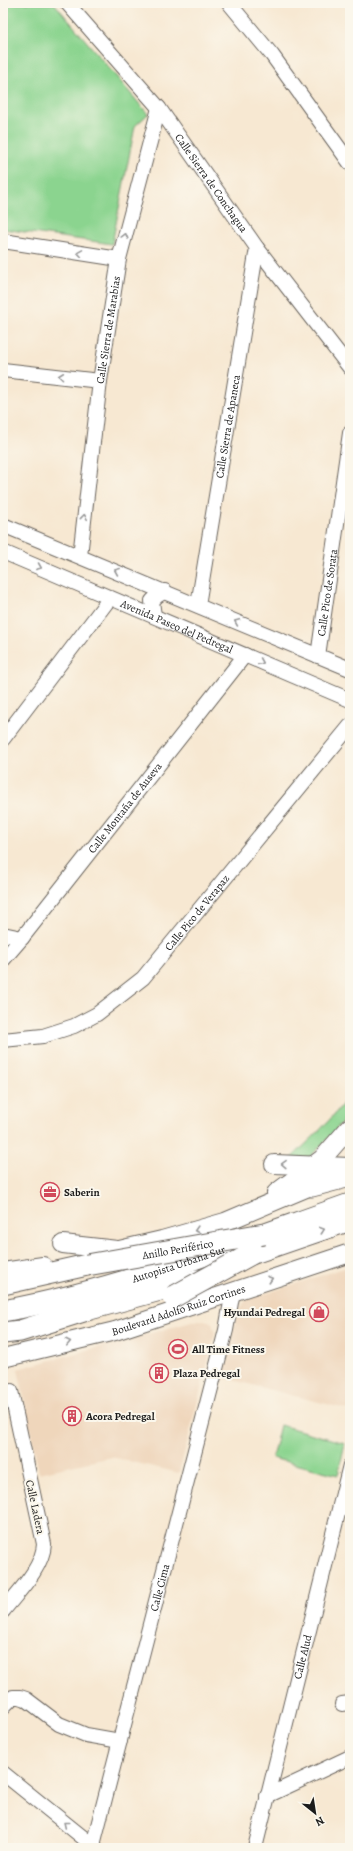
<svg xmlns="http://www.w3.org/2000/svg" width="353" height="1851" font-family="Alegreya,serif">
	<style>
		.built { fill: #efd6bb }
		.green { fill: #8bd48f; stroke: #547856 }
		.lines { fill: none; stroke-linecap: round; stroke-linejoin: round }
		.minor-casing { stroke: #69635c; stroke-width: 16 }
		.major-casing { stroke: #69635c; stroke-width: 20 }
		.highway-casing { stroke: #69635c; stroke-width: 23 }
		.minor { stroke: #fff; stroke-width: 14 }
		.major { stroke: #fff; stroke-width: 18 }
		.highway { stroke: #fff; stroke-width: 21 }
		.highway-bridge-casing { stroke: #69635c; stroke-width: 23; stroke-linecap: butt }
		.highway-bridge { stroke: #fff; stroke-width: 21 }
		.oneway { stroke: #999 }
		.labels { text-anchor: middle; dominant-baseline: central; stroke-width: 4; stroke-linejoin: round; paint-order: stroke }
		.street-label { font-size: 11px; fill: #1c1c1c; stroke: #fbf7ec }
		.poi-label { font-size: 11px; font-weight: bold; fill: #1c1c1c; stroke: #fbf7ec; text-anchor: start }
	</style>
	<rect width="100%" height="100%" fill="#fbf7ec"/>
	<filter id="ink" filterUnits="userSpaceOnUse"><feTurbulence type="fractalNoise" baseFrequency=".025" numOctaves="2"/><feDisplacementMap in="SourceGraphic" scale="8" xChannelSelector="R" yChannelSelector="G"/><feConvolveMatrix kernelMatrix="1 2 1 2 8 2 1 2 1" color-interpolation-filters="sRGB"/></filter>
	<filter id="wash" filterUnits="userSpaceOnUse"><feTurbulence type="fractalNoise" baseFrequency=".012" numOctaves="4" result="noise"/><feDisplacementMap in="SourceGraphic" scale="16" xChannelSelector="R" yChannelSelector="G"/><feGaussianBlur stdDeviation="0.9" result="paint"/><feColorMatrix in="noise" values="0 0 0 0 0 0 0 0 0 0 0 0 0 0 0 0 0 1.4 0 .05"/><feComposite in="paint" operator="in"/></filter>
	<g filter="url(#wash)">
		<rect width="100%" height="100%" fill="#f7e8d2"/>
		<g class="built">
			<path d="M350 1266V1410L221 1377 238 1312 246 1300Z"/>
			<path d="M199 1320 208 1321 212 1323 215 1334 179 1473 112 1457 39 1473 18 1369Z"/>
		</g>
		<g class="green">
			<path d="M3 3H54L148 114 135 126 112 244 3 229Z"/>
			<path d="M350 1094V1112L333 1133 304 1163 288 1161C310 1140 333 1119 350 1094Z"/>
			<path d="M280 1425 345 1443 338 1475 272 1458Z"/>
		</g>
	</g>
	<g filter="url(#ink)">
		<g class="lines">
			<defs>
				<g id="minor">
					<path id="s1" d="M67 3 159 108 257 248 350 368"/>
					<path d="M229 3 272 55 350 163"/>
					<path d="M3 241 119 259"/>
					<path d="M3 370 100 381"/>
					<path d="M3 525 350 669"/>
					<path id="s2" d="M3 552 350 700"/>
					<path id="s3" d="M80 556 100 381 119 259 159 108"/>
					<path id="s4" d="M198 605 257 248"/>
					<path d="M154 616 152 601 157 596 165 591"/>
					<path id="s5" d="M318 656 350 433"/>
					<path d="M3 739 110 598"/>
					<path d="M3 934 22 938"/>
					<path id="s6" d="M3 960 22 938 245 655"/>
					<path id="s7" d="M3 1040 43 1036 74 1026 97 1014 143 978 350 726"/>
					<path d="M3 1611C17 1593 43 1568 44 1544L11 1391"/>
					<path d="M342 1704 350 1703"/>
					<path d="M3 1707 13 1697H20L26 1699 59 1724 86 1735 120 1741"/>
					<path d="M3 1773 96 1848"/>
					<path d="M267 1796 350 1757"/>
					<path id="s8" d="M93 1845 226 1330 233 1291"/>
					<path id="s9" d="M255 1848 350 1465"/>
				</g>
				<g id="major">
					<path d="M274 1164 350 1167"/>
					<path d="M276 1193 322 1159 350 1127"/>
					<path d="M63 1244 117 1250"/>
					<path d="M115 1251 162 1240 225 1222 325 1180"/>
					<path d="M3 1272 43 1266"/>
					<path id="s10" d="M3 1358 115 1331 350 1253"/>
				</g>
				<g id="highway">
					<path d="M312 1186 350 1176"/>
					<path d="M236 1259 350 1220"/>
					<path d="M3 1284 87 1265"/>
					<path id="s11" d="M3 1311C122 1289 236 1244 350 1204"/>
					<path d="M3 1333 20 1331 90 1309 197 1280"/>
				</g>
			</defs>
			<use href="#minor" class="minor-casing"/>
			<use href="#major" class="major-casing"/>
			<use href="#highway" class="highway-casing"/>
			<use href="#minor" class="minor"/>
			<use href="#major" class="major"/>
			<use href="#highway" class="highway"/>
			<defs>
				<g id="highway-bridge">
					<path id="s12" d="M87 1265 264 1234"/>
					<path d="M173 1297 253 1253"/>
				</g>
			</defs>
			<use href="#highway-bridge" class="highway-bridge-casing"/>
			<use href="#highway-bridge" class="highway-bridge"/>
		</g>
		<defs><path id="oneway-chevron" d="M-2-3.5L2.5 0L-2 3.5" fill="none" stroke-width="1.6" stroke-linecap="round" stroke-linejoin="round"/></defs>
		<g class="oneway">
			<use href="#oneway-chevron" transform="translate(125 236) rotate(-75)"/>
			<use href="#oneway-chevron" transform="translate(80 253) rotate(-171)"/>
			<use href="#oneway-chevron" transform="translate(61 376) rotate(-173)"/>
			<use href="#oneway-chevron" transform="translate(84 517) rotate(-84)"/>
			<use href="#oneway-chevron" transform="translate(39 567) rotate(22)"/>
			<use href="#oneway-chevron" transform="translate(117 571) rotate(-157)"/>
			<use href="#oneway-chevron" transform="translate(237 622) rotate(-157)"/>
			<use href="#oneway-chevron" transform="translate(261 662) rotate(23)"/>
			<use href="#oneway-chevron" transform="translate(284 1164) rotate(-178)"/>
			<use href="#oneway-chevron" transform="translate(197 1230) rotate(164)"/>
			<use href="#oneway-chevron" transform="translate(322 1230) rotate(-19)"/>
			<use href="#oneway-chevron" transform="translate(270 1279) rotate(-18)"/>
			<use href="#oneway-chevron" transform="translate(68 1342) rotate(-12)"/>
			<use href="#oneway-chevron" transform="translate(66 1824) rotate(-141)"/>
		</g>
	</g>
	<defs>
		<symbol id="office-ring" viewBox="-11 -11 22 22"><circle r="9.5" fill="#fbf7ec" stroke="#d1495b" stroke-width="1.5"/><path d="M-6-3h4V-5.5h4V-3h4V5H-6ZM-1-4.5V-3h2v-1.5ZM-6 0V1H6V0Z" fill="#d1495b"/></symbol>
		<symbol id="shop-ring" viewBox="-11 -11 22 22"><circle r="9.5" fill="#fbf7ec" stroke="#d1495b" stroke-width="1.5"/><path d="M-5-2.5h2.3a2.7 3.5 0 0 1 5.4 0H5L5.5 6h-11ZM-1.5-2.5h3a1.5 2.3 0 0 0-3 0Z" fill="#d1495b"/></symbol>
		<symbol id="stadium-ring" viewBox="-11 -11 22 22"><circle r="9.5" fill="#fbf7ec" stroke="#d1495b" stroke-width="1.5"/><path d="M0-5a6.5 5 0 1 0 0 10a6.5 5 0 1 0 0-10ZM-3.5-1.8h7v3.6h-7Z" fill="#d1495b"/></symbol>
		<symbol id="building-ring" viewBox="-11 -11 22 22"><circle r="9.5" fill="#fbf7ec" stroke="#d1495b" stroke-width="1.5"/><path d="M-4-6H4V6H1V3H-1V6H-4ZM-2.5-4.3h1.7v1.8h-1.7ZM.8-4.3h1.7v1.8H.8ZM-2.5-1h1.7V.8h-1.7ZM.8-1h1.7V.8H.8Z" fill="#d1495b"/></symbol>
	</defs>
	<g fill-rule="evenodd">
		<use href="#office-ring" x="39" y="1181" width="22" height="22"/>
		<use href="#shop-ring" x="308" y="1301" width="22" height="22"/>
		<use href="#stadium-ring" x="167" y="1338" width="22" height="22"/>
		<use href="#building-ring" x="148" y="1362" width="22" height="22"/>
		<use href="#building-ring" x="61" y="1405" width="22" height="22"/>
	</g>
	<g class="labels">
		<g class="street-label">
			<text stroke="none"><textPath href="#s1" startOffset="231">Calle Sierra de Conchagua</textPath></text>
			<text stroke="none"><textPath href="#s3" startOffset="228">Calle Sierra de Marabias</textPath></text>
			<text stroke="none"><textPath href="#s4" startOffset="181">Calle Sierra de Apaneca</textPath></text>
			<text stroke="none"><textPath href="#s5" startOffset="64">Calle Pico de Sorata</textPath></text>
			<text stroke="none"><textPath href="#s2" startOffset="189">Avenida Paseo del Pedregal</textPath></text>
			<text stroke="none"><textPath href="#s6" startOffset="195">Calle Montaña de Auseva</textPath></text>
			<text stroke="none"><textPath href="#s7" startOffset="242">Calle Pico de Verapaz</textPath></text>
			<text stroke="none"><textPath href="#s12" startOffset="92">Anillo Periférico</textPath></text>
			<text stroke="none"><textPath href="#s11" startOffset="182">Autopista Urbana Sur</textPath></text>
			<text stroke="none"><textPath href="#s10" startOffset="182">Boulevard Adolfo Ruiz Cortines</textPath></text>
			<text transform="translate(35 1507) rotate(78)">Calle Ladera</text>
			<text stroke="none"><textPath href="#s8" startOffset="266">Calle Cima</textPath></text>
			<text stroke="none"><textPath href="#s9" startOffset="197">Calle Alud</textPath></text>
		</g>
		<g class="poi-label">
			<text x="64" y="1192">Saberin</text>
			<text x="305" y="1312" text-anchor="end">Hyundai Pedregal</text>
			<text x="192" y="1349">All Time Fitness</text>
			<text x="173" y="1373">Plaza Pedregal</text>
			<text x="86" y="1416">Acora Pedregal</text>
		</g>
	</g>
	<rect width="353" height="1851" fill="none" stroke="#fbf7ec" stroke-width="16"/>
	<g transform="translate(315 1813) rotate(150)" stroke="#fbf7ec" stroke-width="3" paint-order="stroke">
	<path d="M0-3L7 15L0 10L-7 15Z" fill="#1c1c1c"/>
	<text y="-6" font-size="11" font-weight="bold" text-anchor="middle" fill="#1c1c1c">N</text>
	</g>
</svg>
